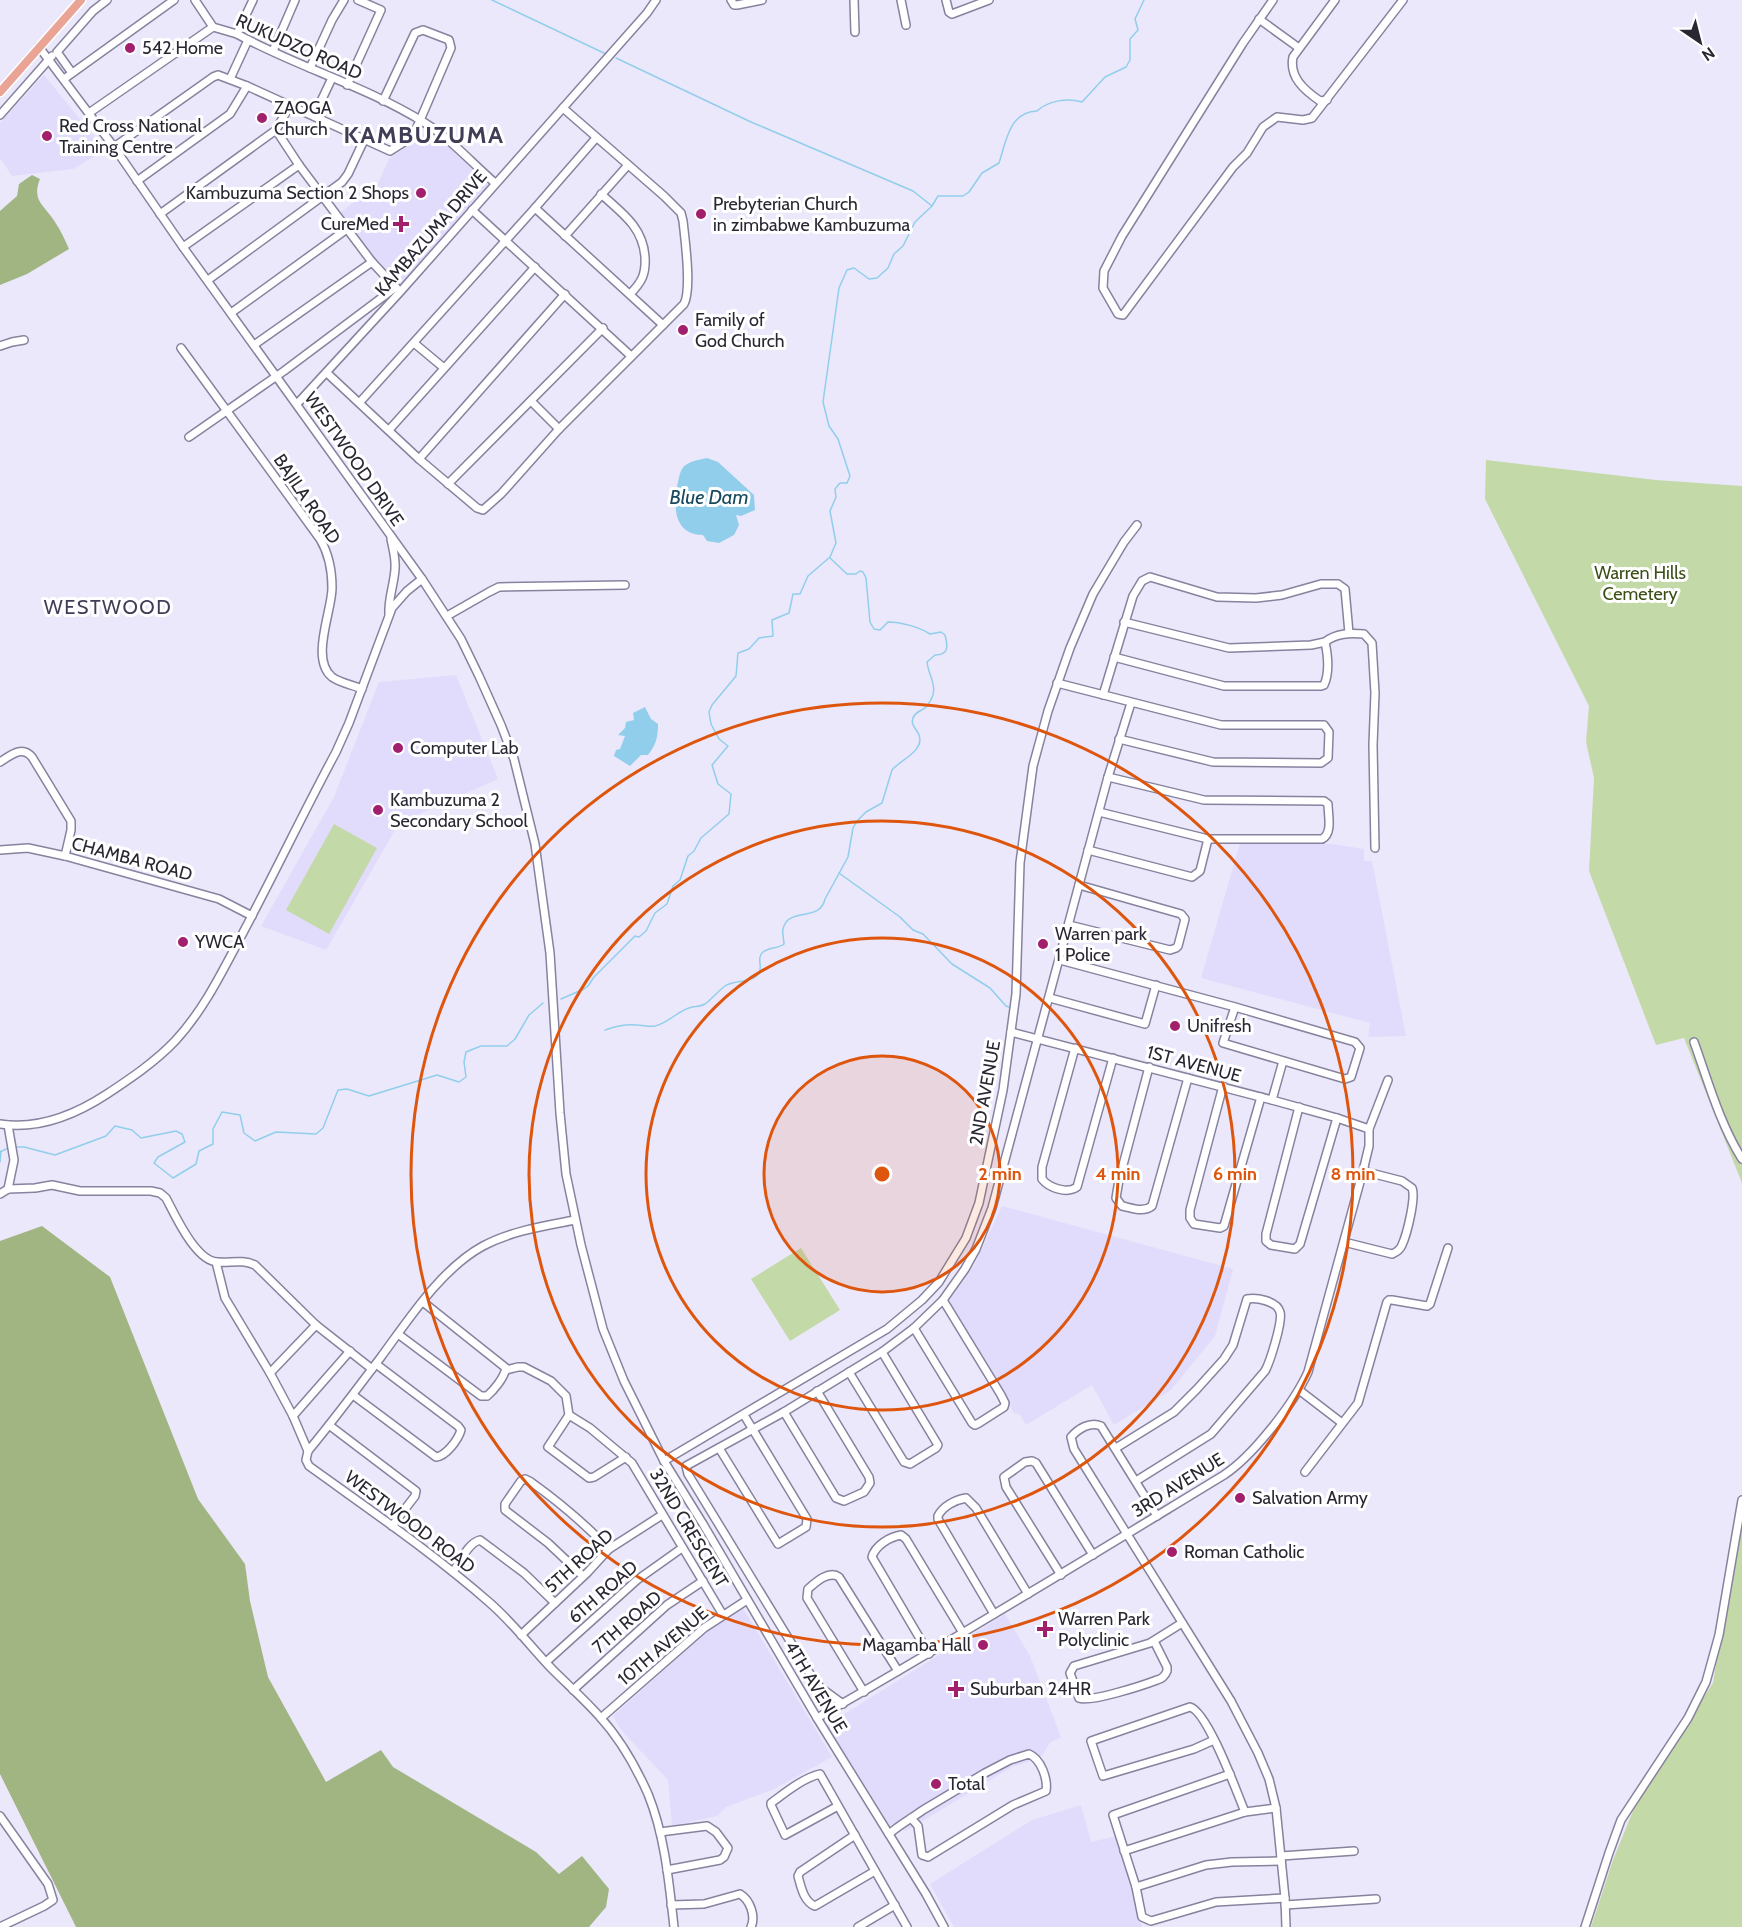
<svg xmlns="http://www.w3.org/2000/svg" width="1742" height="1927" font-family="Cabin,sans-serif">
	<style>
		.built { fill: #e1dcfb }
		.green { fill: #c4d9a8 }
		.forest { fill: #a0b582 }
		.water { fill: #91ceeb }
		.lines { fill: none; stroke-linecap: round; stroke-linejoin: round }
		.stream { stroke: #91ceeb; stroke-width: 1.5 }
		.minor-casing { stroke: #87829e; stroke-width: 10 }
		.major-casing { stroke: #fff; stroke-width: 11 }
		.minor { stroke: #fff; stroke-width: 7 }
		.major { stroke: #eaa495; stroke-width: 8 }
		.ring { fill: none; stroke: #de560e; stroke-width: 3 }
		.poi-dot { fill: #a21f6e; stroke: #fff; stroke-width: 2 }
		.labels { text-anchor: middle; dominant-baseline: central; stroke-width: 6; stroke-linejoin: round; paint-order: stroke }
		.street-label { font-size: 18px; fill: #292732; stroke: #fff }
		.poi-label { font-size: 18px; fill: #292732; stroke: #fff; text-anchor: start }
		.park-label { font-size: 18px; fill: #3b4e16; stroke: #fff }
		.water-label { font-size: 20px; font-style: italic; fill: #18495e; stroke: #fff }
		.neighbourhood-label { font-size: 20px; letter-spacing: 1.5px; fill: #423d56; stroke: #fff }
		.district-label { font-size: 24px; font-weight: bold; letter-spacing: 1.5px; fill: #423d56; stroke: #fff }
		.centre { fill: #de560e; stroke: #fff; stroke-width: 3 }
		.ring-label { font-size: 18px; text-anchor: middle; font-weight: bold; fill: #de560e; stroke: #fff; stroke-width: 6; stroke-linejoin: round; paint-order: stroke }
	</style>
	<rect width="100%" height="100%" fill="#ebe8fb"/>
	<g class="built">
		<path d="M44 75 105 150 73 169 12 176 0 158V123Z"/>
		<path d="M431 130 491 186 402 281 391 278 376 261 341 212 362 196 368 186 375 190 389 159Z"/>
		<path d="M456 675 498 779 399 823 326 950 261 926 334 797 379 682Z"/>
		<path d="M1240 843 1332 844 1364 849V861H1372L1406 1036 1368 1037 1370 1023 1201 978Z"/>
		<path d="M1002 1206 1233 1269 1215 1336 1171 1390 1114 1425 1092 1385 1026 1425 1020 1415 1014 1413 947 1304 975 1264Z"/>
		<path d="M743 1608 832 1757 774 1789 726 1807 717 1816 672 1826 668 1780 621 1730 613 1716 706 1632Z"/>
		<path d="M1005 1614 1030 1656 1061 1737 1050 1743 1040 1758 1012 1767 906 1831 893 1824 887 1827 825 1726Z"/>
		<path d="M1081 1805 1091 1842 1117 1836 1136 1899 1142 1927H954L930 1884 1032 1820Z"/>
	</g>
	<g class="green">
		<path d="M1486 460 1656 480 1742 486V1183L1684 1038 1656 1045 1589 871 1594 778 1586 742 1589 706 1485 499Z"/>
		<path d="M334 824 377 848 329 934 286 910Z"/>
		<path d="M801 1248 840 1310 790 1341 751 1279Z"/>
		<path d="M1742 1504V1927H1591L1613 1860 1637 1801 1713 1683Z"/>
	</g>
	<g class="forest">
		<path d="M32 175 40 179C31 201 45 206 55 222 61 231 65 240 69 249L27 274 0 285V211L17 196 19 184Z"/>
		<path d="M42 1226 110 1277 198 1499 245 1564 250 1601 268 1677 326 1782 381 1750 393 1767 536 1852 559 1874 582 1856 609 1889 606 1907 589 1927H76L0 1774V1241Z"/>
	</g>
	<g class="water">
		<path d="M707 458 718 462 754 495 755 510 741 516 736 515 739 525 734 535 719 543 707 541 703 535C673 535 673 505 678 482 679 478 680 472 682 469 687 461 699 460 707 458Z"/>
		<path d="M645 707 651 719 658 724C658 737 656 745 648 755H641L630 766 614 756 616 750 620 749 625 736 618 735 625 728 626 722 634 720 633 713Z"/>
	</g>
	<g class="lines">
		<g class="stream">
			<path d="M492 0 606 54"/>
			<path d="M616 58 751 122 913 191 932 206"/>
			<path d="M839 873 900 917 913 930 923 934 952 964 990 988 1006 1006 1009 1007"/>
			<path d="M561 999 584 989 588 986 594 977 635 936 639 937 646 931 655 913 667 904 673 886 680 880 688 856 694 851 701 838 729 814 731 794 718 784 712 765 728 746 719 739 711 724 709 712 712 705 736 676 738 653 749 649 759 638 773 636 772 620 789 613 793 594H800L808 576 830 557 836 543 830 511 836 497 835 489 840 483H847L850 476 838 439 829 426 823 402 839 288 847 270 854 268 869 279 877 278 888 268 894 254 903 246 915 222 932 206 938 196H963L969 192 982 173 999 163C1006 142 1009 112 1037 111 1049 100 1068 98 1082 102L1105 77 1126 67 1130 60V39L1138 30 1135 19 1144 0"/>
			<path d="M605 1030C616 1026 625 1024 637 1025 643 1025 649 1027 655 1026 669 1023 678 1010 692 1007 697 1006 700 1007 705 1004 712 999 718 991 725 986 734 979 752 984 759 973 763 967 756 958 763 952 769 947 778 949 784 944 784 939 782 934 783 929 788 906 820 923 825 899L848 857 853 828 857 821 866 812 882 803 892 770C900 760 925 751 919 735 917 729 910 725 913 718 915 711 923 711 927 706 941 688 929 679 927 662L935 655C949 655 948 646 945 635L941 632 930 634C919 627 901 622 888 622L880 630 874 629 870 622 866 578 863 572 860 571 856 574H847L830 558"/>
			<path d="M14 1147H24L55 1155 106 1136 115 1126 132 1130 141 1138 176 1131 182 1134 185 1142 158 1157 154 1163 173 1178 196 1164 199 1151 213 1144V1129L222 1112 240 1115 244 1133 255 1141 276 1132 316 1134 323 1128 338 1090 347 1089 369 1096 437 1075 459 1082 466 1077 464 1062 466 1052 481 1046H507L515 1039 529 1015 543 1003"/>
			<path d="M0 1152 10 1147"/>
			<path d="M0 1162 1 1151"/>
		</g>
		<defs>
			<g id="minor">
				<path d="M195 0 213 27"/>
				<path d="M731 0 734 5H737L762 0"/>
				<path d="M854 0 855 32"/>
				<path d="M901 0 906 25"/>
				<path d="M946 0 949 12 952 14 989 0"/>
				<path d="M1273 0 1243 43 1122 236 1104 271 1103 288 1118 314 1123 315 1233 167 1247 153 1263 127 1277 117 1303 120 1312 118 1403 0"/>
				<path d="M1259 19 1299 48"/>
				<path d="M237 34 253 0"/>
				<path d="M39 47 114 147 183 247 422 579 461 639 479 676 501 725 514 759 535 844 550 953 560 1113 566 1174 581 1245 603 1329 624 1381 664 1461 703 1524 817 1718 926 1894 944 1927"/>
				<path d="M273 51 295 0"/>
				<path d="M310 68 332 20 344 0"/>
				<path d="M72 73 57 52 93 11 107 0"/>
				<path d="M64 79 174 0"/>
				<path d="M230 79 248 40"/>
				<path d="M347 85 381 10 358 0"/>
				<path d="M1327 100 1320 101C1304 90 1289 77 1293 57L1335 0"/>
				<path d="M290 105 276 130 299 165 372 262"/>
				<path d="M89 113 213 27 237 34C297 67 366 86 425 123 451 139 472 163 495 183"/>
				<path d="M0 115 52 56"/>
				<path d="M314 116 332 78"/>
				<path d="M114 147 213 77 218 75 247 86 390 151 404 142 415 132 451 48 449 40 423 30 415 33 383 101"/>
				<path d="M137 181 230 114 247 86"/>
				<path d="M601 194C622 213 643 227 645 257 646 274 642 282 630 294"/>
				<path d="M535 208 596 138"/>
				<path d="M472 210 631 356"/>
				<path d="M160 214 276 130"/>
				<path d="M565 236 628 165"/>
				<path d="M183 247 299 165"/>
				<path d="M208 280 342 182 348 174 365 138"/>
				<path d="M231 313 347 229"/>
				<path d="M414 343 444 368"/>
				<path d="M254 345 372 262 398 290"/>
				<path d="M0 346 12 342 24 340"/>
				<path d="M181 348 320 539C329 554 332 571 332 588 332 611 310 659 332 677 340 683 353 685 362 689"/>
				<path d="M327 373 419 459 477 508 483 510 501 494 559 429 684 304C692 289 685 240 683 221L681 213 664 196 563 108"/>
				<path d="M531 401 559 429"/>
				<path d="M360 402 535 208 663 325"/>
				<path d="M297 404 400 292 647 13 656 0"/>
				<path d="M389 430 535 267"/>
				<path d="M189 437 284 371 396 287"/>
				<path d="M419 459 565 294"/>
				<path d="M448 484 603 328"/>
				<path d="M389 614C388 599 394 585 395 569 396 559 393 549 391 539"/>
				<path d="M447 616 489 592 499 587 625 585"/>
				<path d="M1325 642C1336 633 1350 633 1364 634L1372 643 1375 693 1373 745 1375 848"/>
				<path d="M1114 657 1224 686H1321L1324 685C1330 672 1328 656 1325 642L1311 645 1229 648 1124 622"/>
				<path d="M1057 683 1221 725H1324L1329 732 1328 758 1321 763 1213 762 1119 739"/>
				<path d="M1103 695 1133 596 1142 581 1150 577 1217 597 1256 598 1282 595 1321 584H1338L1345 589 1349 633"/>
				<path d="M0 762C11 755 22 745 32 757L71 821V830L65 856"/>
				<path d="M1099 812 1208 839H1322C1333 833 1328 816 1328 804L1324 801 1204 800 1108 777"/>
				<path d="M0 850 28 848 65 856 219 899 252 916"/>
				<path d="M1088 850 1192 877 1200 871 1208 839"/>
				<path d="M1069 925 1170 950 1176 948 1178 946 1185 919 1181 914 1079 885"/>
				<path d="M1060 960 1235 1007 1355 1042 1360 1048 1351 1077 1345 1079 1223 1043 1235 1007"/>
				<path d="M1050 998 1145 1024 1156 985"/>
				<path d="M1011 1032 1272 1100 1337 1118 1369 1129"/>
				<path d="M1694 1042C1708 1081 1720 1124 1742 1159"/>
				<path d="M1075 1048 1042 1167V1179C1049 1188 1067 1194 1077 1187L1113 1058"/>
				<path d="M1149 1067 1119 1180 1116 1198 1122 1206C1132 1208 1143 1213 1152 1206L1188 1078"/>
				<path d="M1223 1086 1190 1210V1218L1194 1224 1220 1228 1224 1226 1261 1097"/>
				<path d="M1272 1100 1283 1061"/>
				<path d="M1299 1107 1266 1234V1241L1271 1245 1295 1249 1300 1244 1337 1118"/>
				<path d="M0 1124C39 1130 75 1115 107 1094 131 1078 155 1062 175 1041 202 1012 220 976 238 942 272 879 302 815 336 752L349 723 392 608 407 591 422 579"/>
				<path d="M8 1125 14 1160 8 1189"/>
				<path d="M0 1194 8 1189 35 1188 52 1185 80 1191H151L160 1193 166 1198C175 1215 196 1262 218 1262 231 1263 242 1259 255 1265L316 1325 372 1369"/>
				<path d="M575 1220C544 1226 511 1231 483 1246 441 1269 409 1319 381 1357 357 1389 333 1421 308 1451L306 1460 309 1466C370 1510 433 1553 490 1603 513 1623 531 1647 552 1669 568 1685 585 1700 600 1717 620 1739 636 1767 648 1794 665 1836 669 1882 674 1927"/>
				<path d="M1344 1242 1392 1254C1397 1252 1400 1250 1402 1245 1407 1234 1416 1198 1412 1188L1402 1181 1363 1171"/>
				<path d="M216 1262 225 1298 270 1373 293 1416 308 1451"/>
				<path d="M914 1328 972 1423 975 1425 979 1423 1004 1407 1005 1403 1001 1395 943 1300"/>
				<path d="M398 1334 481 1396H487C494 1390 504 1378 506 1368L423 1302"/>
				<path d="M506 1370 518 1367H524L551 1381 566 1396 569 1415"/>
				<path d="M849 1372 904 1462 910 1464 936 1448 938 1445 882 1352"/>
				<path d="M270 1373 316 1325"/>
				<path d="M1299 1390 1342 1423"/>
				<path d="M353 1395 436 1457C446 1456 458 1440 461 1430L458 1426 376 1364"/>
				<path d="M784 1412 836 1498 844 1501 864 1492 870 1483 869 1477 817 1391"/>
				<path d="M293 1416 350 1351"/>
				<path d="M329 1425 416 1491 415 1496 392 1526"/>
				<path d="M719 1448 778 1544 806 1527 807 1519 744 1415"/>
				<path d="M1116 1448 1174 1412 1197 1389 1224 1359 1233 1345 1247 1299C1256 1297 1277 1301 1280 1312 1283 1321 1270 1362 1265 1371L1211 1434 1136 1481"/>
				<path d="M626 1457 594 1477 589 1478 548 1447 569 1415 590 1428 632 1463 723 1615"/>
				<path d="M664 1461 887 1329 922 1300 939 1282 966 1238 979 1203 1003 1090 1016 994 1020 863 1033 766 1048 711 1070 648 1093 594 1124 542 1137 525"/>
				<path d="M1305 1472 1358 1403 1387 1302 1389 1300H1392L1427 1306 1430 1304 1448 1248"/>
				<path d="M1157 1516 1101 1426C1090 1421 1078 1429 1071 1437L1074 1449 1231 1701 1258 1753 1269 1779 1276 1808 1285 1898 1286 1927"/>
				<path d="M453 1572C460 1562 468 1543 480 1540L524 1573 555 1603"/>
				<path d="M1061 1575 1006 1487 1004 1477 1025 1462 1032 1461 1036 1463 1093 1555"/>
				<path d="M583 1576 548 1543 505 1510V1504L521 1481 525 1479 531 1482C559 1502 585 1524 609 1549"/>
				<path d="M994 1614 938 1519V1516C943 1506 955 1500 966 1498L976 1508 1028 1594"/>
				<path d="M521 1635 588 1572 609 1549 662 1515"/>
				<path d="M1154 1641 1167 1667V1671C1165 1676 1162 1679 1157 1680 1144 1685 1089 1703 1079 1698L1070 1673 1074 1666 1150 1643 1182 1623"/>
				<path d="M929 1654 872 1557C875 1546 889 1537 901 1535L906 1539 963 1633"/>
				<path d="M546 1662 637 1580 682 1548"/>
				<path d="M573 1690 667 1605 703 1581"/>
				<path d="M864 1692 807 1598 808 1589C816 1582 829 1570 839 1577L898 1671"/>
				<path d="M843 1704 821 1688 815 1682 688 1474 686 1466 784 1412 882 1352 914 1328 943 1300 965 1269 976 1249 992 1208 1108 777 1131 703"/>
				<path d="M601 1718 704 1628 747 1600"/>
				<path d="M817 1718C954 1640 1089 1557 1224 1475 1253 1456 1294 1403 1308 1372L1363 1171 1369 1146V1129L1388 1080"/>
				<path d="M1214 1740 1194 1749 1103 1776 1091 1741 1190 1707C1208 1712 1237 1793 1245 1812"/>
				<path d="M1230 1774 1113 1815 1136 1887 1142 1917 1151 1921 1216 1902 1285 1898"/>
				<path d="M838 1806 785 1835 771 1805V1803C785 1793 803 1778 820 1774L907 1927"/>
				<path d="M0 1816 48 1884 53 1900 44 1906 0 1927"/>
				<path d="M660 1832 707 1826 716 1832 728 1848 724 1857 720 1860 667 1870"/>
				<path d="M889 1834C899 1825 912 1818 923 1810L985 1773 1010 1760 1029 1754C1041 1759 1048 1779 1046 1791L1013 1805 928 1857 922 1855 918 1826 911 1818"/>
				<path d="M855 1835 800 1872 798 1876C801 1887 804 1902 815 1906L875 1871"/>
				<path d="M1124 1851 1245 1812 1276 1808"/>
				<path d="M1281 1856 1354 1851"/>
				<path d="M1136 1887 1206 1865 1232 1862 1281 1861"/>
				<path d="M671 1905 704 1904 740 1894C750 1900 756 1916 751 1927"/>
				<path d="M1285 1905 1376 1899"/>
				<path d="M858 1927 895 1905"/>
				<path d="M1585 1927 1609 1853 1621 1820 1688 1718 1706 1682 1719 1635 1742 1500"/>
			</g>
			<path id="major" d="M0 92 81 0"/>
		</defs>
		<use href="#minor" class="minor-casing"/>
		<use href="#major" class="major-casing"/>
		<use href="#minor" class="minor"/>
		<use href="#major" class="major"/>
	</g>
	<circle cx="882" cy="1174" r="118" fill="#de560e" fill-opacity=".12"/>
	<g class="ring">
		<circle cx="882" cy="1174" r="118"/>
		<circle cx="882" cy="1174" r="236"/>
		<circle cx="882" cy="1174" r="353"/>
		<circle cx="882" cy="1174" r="471"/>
	</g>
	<g class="poi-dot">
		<circle cx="130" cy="48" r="6"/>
		<circle cx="262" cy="118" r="6"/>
		<circle cx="47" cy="136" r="6"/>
		<circle cx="421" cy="193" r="6"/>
		<circle cx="701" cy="214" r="6"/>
		<path d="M398 215h6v6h6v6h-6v6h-6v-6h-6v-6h6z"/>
		<circle cx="683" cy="330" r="6"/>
		<circle cx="398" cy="748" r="6"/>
		<circle cx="378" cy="810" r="6"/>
		<circle cx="183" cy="942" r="6"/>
		<circle cx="1043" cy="944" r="6"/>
		<circle cx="1175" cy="1026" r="6"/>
		<circle cx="1240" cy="1498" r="6"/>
		<circle cx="1172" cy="1552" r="6"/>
		<path d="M1042 1620h6v6h6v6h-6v6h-6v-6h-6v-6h6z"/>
		<circle cx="983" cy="1645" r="6"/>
		<path d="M953 1680h6v6h6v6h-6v6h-6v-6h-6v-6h6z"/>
		<circle cx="936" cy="1784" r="6"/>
	</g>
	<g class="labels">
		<g class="street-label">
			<text transform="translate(299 47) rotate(24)">RUKUDZO ROAD</text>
			<text transform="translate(431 233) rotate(-49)">KAMBAZUMA DRIVE</text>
			<text transform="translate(354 459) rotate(55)">WESTWOOD DRIVE</text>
			<text transform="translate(307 499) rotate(56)">BAJILA ROAD</text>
			<text transform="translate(132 859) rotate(15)">CHAMBA ROAD</text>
			<text transform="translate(1194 1064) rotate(15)">1ST AVENUE</text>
			<text transform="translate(985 1093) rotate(-80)">2ND AVENUE</text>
			<text transform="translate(1178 1485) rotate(-32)">3RD AVENUE</text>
			<text transform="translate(410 1522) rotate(37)">WESTWOOD ROAD</text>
			<text transform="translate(689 1528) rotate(59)">32ND CRESCENT</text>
			<text transform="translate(579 1561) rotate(-42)">5TH ROAD</text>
			<text transform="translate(603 1592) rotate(-41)">6TH ROAD</text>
			<text transform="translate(627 1622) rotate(-41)">7TH ROAD</text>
			<text transform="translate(663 1646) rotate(-40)">10TH AVENUE</text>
			<text transform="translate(816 1687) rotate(59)">4TH AVENUE</text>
		</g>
		<g class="poi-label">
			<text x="142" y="48">542 Home</text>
			<text x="274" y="108">ZAOGA<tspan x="274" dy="21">Church</tspan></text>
			<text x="59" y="126">Red Cross National<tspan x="59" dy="21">Training Centre</tspan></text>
			<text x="409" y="193" text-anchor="end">Kambuzuma Section 2 Shops</text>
			<text x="713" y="204">Prebyterian Church<tspan x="713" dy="21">in zimbabwe Kambuzuma</tspan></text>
			<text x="389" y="224" text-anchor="end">CureMed</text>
			<text x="695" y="320">Family of<tspan x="695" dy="21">God Church</tspan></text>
			<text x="410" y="748">Computer Lab</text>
			<text x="390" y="800">Kambuzuma 2<tspan x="390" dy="21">Secondary School</tspan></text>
			<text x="1055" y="934">Warren park<tspan x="1055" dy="21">1 Police</tspan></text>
			<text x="195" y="942">YWCA</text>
			<text x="1187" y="1026">Unifresh</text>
			<text x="1252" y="1498">Salvation Army</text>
			<text x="1184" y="1552">Roman Catholic</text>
			<text x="1058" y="1619">Warren Park<tspan x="1058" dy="21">Polyclinic</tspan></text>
			<text x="971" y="1645" text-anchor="end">Magamba Hall</text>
			<text x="970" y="1689">Suburban 24HR</text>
			<text x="948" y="1784">Total</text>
		</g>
		<g class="park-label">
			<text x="1640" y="573">Warren Hills<tspan x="1640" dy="21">Cemetery</tspan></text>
		</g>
		<g class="water-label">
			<text x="709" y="497">Blue Dam</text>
		</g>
		<g class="neighbourhood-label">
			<text x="108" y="607">WESTWOOD</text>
		</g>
		<g class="district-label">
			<text x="424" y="134">KAMBUZUMA</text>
		</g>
	</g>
	<circle cx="882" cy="1174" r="9" class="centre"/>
	<g class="ring-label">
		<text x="1000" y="1180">2 min</text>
		<text x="1118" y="1180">4 min</text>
		<text x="1235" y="1180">6 min</text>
		<text x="1353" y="1180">8 min</text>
	</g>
	<g transform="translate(1700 42) rotate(145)" stroke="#ffffff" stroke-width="4.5" paint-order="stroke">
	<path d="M0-4.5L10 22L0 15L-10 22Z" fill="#292732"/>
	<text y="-9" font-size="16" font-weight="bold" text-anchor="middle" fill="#292732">N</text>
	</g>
</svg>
